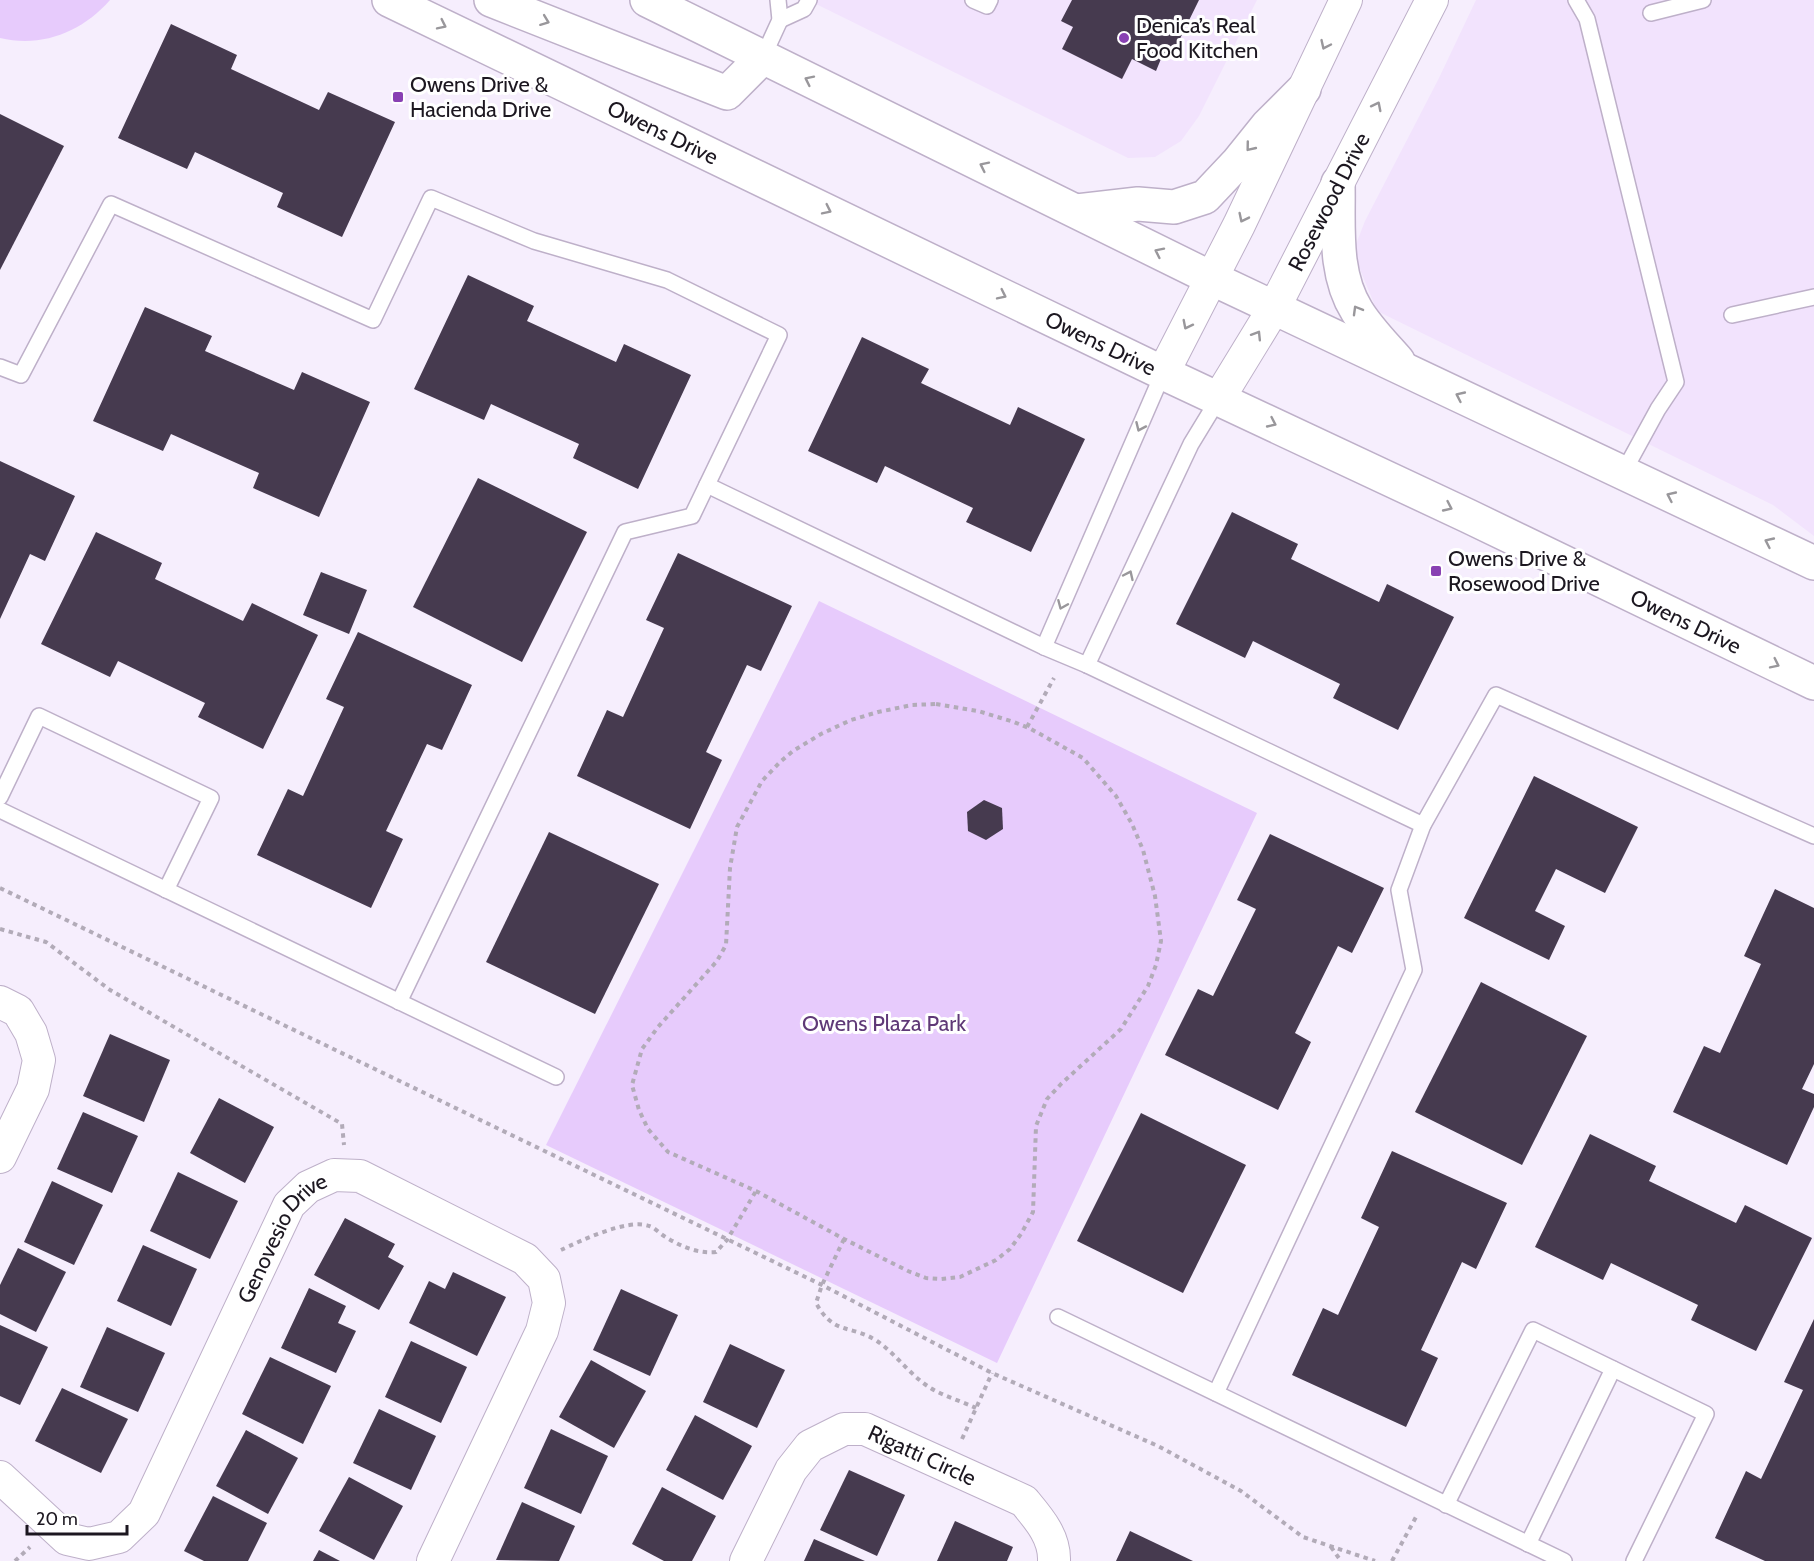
<svg xmlns="http://www.w3.org/2000/svg" width="1814" height="1561" font-family="Cabin,sans-serif">
	<style>
		.built { fill: #f2e3fd }
		.green { fill: #e7cbfc }
		.building { fill: #463a4f }
		.lines { fill: none; stroke-linecap: round; stroke-linejoin: round }
		.service-casing { stroke: #beb0c9; stroke-width: 18 }
		.minor-casing { stroke: #beb0c9; stroke-width: 34 }
		.tertiary-casing { stroke: #beb0c9; stroke-width: 36 }
		.path { stroke: #b2abb8; stroke-width: 4; stroke-dasharray: 4.5 4.5; stroke-linecap: butt }
		.service { stroke: #fff; stroke-width: 15 }
		.minor { stroke: #fff; stroke-width: 32 }
		.tertiary { stroke: #fff; stroke-width: 33 }
		.oneway { stroke: #99979b }
		.poi-dot { fill: #8941b3; stroke: #fff; stroke-width: 2 }
		.labels { text-anchor: middle; dominant-baseline: central; stroke-width: 6; stroke-linejoin: round; paint-order: stroke }
		.poi-label { font-size: 22px; fill: #1c1720; stroke: #fff; text-anchor: start }
		.street-label { font-size: 22px; fill: #1c1720; stroke: #fff }
		.park-label { font-size: 22px; fill: #5f3977; stroke: #fff }
	</style>
	<rect width="100%" height="100%" fill="#f6eefd"/>
	<g class="built">
		<path d="M808 0H1257L1199 116 1181 141 1155 157 1128 158Z"/>
		<path d="M1476 0H1814V536L1773 505 1377 311 1353 252 1365 221 1439 78Z"/>
	</g>
	<g class="green">
		<path d="M0 0H110C82 32 42 48 0 38Z"/>
		<path d="M819 601 1257 813 997 1363 546 1145Z"/>
	</g>
	<g class="building">
		<path d="M1072 0H1199L1171 57 1163 54 1156 71 1132 59 1122 79 1062 49 1073 27 1061 21Z"/>
		<path d="M171 24 237 55 231 69 319 110 328 92 395 122 342 237 277 207 283 193 195 152 187 169 118 138Z"/>
		<path d="M0 114 64 146 0 270Z"/>
		<path d="M468 275 534 306 527 321 616 362 624 344 691 375 638 489 573 458 579 444 491 404 484 420 414 389Z"/>
		<path d="M145 307 212 336 205 351 294 390 302 372 370 402 319 517 253 488 259 473 171 434 163 451 93 421Z"/>
		<path d="M862 337 929 369 921 383 1010 425 1018 407 1085 439 1031 552 966 522 973 508 885 466 877 483 808 451Z"/>
		<path d="M0 461 75 496 45 561 30 554 0 619Z"/>
		<path d="M478 478 587 532 522 662 413 607Z"/>
		<path d="M1232 512 1298 544 1291 559 1379 602 1387 584 1454 617 1398 730 1333 698 1340 684 1253 641 1245 658 1176 624Z"/>
		<path d="M96 532 162 563 155 579 243 621 252 603 318 635 263 749 198 717 205 703 118 661 110 677 41 644Z"/>
		<path d="M678 553 792 606 761 671 747 665 706 752 722 760 690 829 577 776 607 710 623 717 664 628 646 620Z"/>
		<path d="M321 572 367 590 349 634 303 615Z"/>
		<path d="M358 632 472 685 442 750 427 744 386 831 403 839 371 908 257 855 288 789 303 796 344 707 326 699Z"/>
		<path d="M1534 776 1638 827 1605 893 1556 869 1535 911 1565 926 1549 960 1464 918Z"/>
		<path d="M984 800 1002 808 1003 829 986 840 968 831 967 812Z"/>
		<path d="M549 832 659 884 595 1014 486 962Z"/>
		<path d="M1270 834 1384 888 1352 953 1338 946 1295 1033 1311 1042 1278 1110 1165 1055 1198 989 1213 996 1256 909 1237 900Z"/>
		<path d="M1775 889 1814 908V1064L1802 1089 1814 1094V1107L1787 1165 1673 1112 1704 1046 1720 1053 1761 964 1744 956Z"/>
		<path d="M1481 982 1587 1036 1522 1165 1415 1112Z"/>
		<path d="M110 1034 170 1060 144 1122 83 1096Z"/>
		<path d="M219 1098 274 1127 245 1183 190 1153Z"/>
		<path d="M83 1112 138 1136 112 1193 57 1169Z"/>
		<path d="M1141 1113 1246 1165 1183 1293 1077 1241Z"/>
		<path d="M1590 1134 1656 1166 1649 1181 1736 1223 1745 1205 1812 1238 1756 1351 1691 1320 1698 1305 1611 1263 1603 1280 1535 1247Z"/>
		<path d="M1392 1151 1507 1203 1476 1269 1462 1262 1421 1350 1438 1358 1406 1427 1292 1375 1323 1308 1338 1315 1379 1227 1361 1218Z"/>
		<path d="M178 1172 238 1201 210 1259 150 1231Z"/>
		<path d="M52 1181 103 1205 74 1265 24 1242Z"/>
		<path d="M345 1218 395 1244 388 1257 404 1266 379 1310 314 1275Z"/>
		<path d="M143 1245 197 1269 171 1326 117 1301Z"/>
		<path d="M18 1248 66 1272 36 1332 0 1314V1285Z"/>
		<path d="M453 1272 506 1297 477 1356 409 1323 429 1281 445 1289Z"/>
		<path d="M309 1288 346 1306 338 1323 356 1331 336 1373 281 1348Z"/>
		<path d="M621 1289 678 1315 650 1376 593 1350Z"/>
		<path d="M1814 1319V1561H1765L1715 1538 1746 1471 1761 1479 1803 1390 1784 1382Z"/>
		<path d="M0 1325 48 1347 20 1405 0 1396Z"/>
		<path d="M107 1327 165 1353 138 1412 80 1387Z"/>
		<path d="M411 1341 467 1367 441 1423 385 1397Z"/>
		<path d="M730 1344 785 1370 757 1428 703 1402Z"/>
		<path d="M270 1357 331 1386 303 1444 242 1414Z"/>
		<path d="M591 1360 646 1391 614 1448 559 1417Z"/>
		<path d="M62 1388 128 1419 101 1473 35 1441Z"/>
		<path d="M379 1409 436 1436 411 1490 353 1463Z"/>
		<path d="M695 1415 752 1446 723 1500 666 1470Z"/>
		<path d="M551 1429 608 1456 581 1514 524 1488Z"/>
		<path d="M246 1430 298 1458 268 1514 216 1486Z"/>
		<path d="M849 1470 905 1495 877 1556 820 1530Z"/>
		<path d="M349 1477 403 1506 374 1560 319 1531Z"/>
		<path d="M662 1487 716 1516 692 1561H664L632 1544Z"/>
		<path d="M213 1496 267 1523 248 1561H204L184 1551Z"/>
		<path d="M522 1502 575 1526 559 1561 496 1560Z"/>
		<path d="M955 1521 1013 1547 1007 1561H937Z"/>
		<path d="M1130 1531 1193 1561H1116Z"/>
		<path d="M814 1539 865 1561H804Z"/>
		<path d="M319 1550 340 1561H313Z"/>
	</g>
	<g class="lines">
		<defs>
			<g id="service">
				<path d="M973 0 987 6 990 0"/>
				<path d="M1576 0 1587 19 1676 382 1658 409 1623 473"/>
				<path d="M1651 13 1703 0"/>
				<path d="M780 20 804 9 809 0"/>
				<path d="M763 57 780 20 778 0"/>
				<path d="M1732 315 1814 297"/>
				<path d="M0 367 21 375 111 204 373 320 431 198 534 241 667 280 779 335 692 516 625 532 399 1002"/>
				<path d="M707 485 1044 647 1087 665 1423 825"/>
				<path d="M1044 647 1163 373"/>
				<path d="M1087 665 1191 444 1219 398"/>
				<path d="M0 797 39 716 211 798 166 890"/>
				<path d="M0 810 556 1077"/>
				<path d="M1058 1317 1564 1561"/>
				<path d="M1216 1393 1414 970 1399 890 1423 825 1496 695 1814 836"/>
				<path d="M1446 1505 1533 1330 1706 1414 1634 1561"/>
				<path d="M1528 1544 1613 1369"/>
			</g>
			<g id="minor">
				<path d="M1163 373 1239 225 1346 0"/>
				<path id="s1" d="M1219 398 1274 308 1432 0"/>
				<path d="M0 1002 18 1011 31 1033 39 1060 33 1089 0 1157"/>
				<path id="s2" d="M0 1477 67 1539 89 1544 119 1537 144 1513 289 1205 308 1187 334 1175 360 1176 525 1259 544 1279 549 1303 542 1331 433 1561"/>
				<path id="s3" d="M746 1561 791 1470 810 1446 844 1429H865L1024 1501C1039 1519 1055 1537 1054 1561"/>
			</g>
			<g id="tertiary">
				<path id="s4" d="M389 0 1163 373 1468 516 1814 683"/>
				<path d="M491 0 727 93 763 57"/>
				<path d="M647 0 1211 278 1814 563"/>
				<path d="M1338 183C1339 225 1333 273 1357 311 1368 329 1384 345 1398 361"/>
				<path d="M1077 211 1138 204 1174 207 1205 197 1238 162 1267 126 1304 89"/>
			</g>
		</defs>
		<use href="#service" class="service-casing"/>
		<use href="#minor" class="minor-casing"/>
		<use href="#tertiary" class="tertiary-casing"/>
		<g class="path">
			<path d="M936 704 978 711 1014 722 1031 729 1083 758 1116 796 1132 824 1143 850 1155 896 1161 941 1156 965 1148 986 1121 1029 1061 1084 1047 1099 1036 1126 1033 1212 1021 1234 1010 1249 996 1260 960 1277 941 1279 926 1278 908 1271 844 1239 756 1191 668 1152 648 1129 639 1110 632 1085 642 1049 658 1027 717 961 726 945 730 868 737 827 762 781 780 762 793 751 821 734 851 720 878 712 912 705Z"/>
			<path d="M1027 727 1054 678"/>
			<path d="M0 888 822 1285 992 1373 1158 1446 1241 1491 1303 1537 1375 1561"/>
			<path d="M0 929 46 942 110 990 342 1124 344 1145"/>
			<path d="M844 1239 822 1285 816 1303C834 1336 851 1324 877 1341 896 1354 909 1374 929 1387 943 1396 961 1401 976 1408"/>
			<path d="M561 1250C580 1241 628 1218 649 1226 654 1227 659 1233 664 1236 680 1246 697 1254 716 1252L727 1240 756 1191"/>
			<path d="M962 1439 992 1373"/>
			<path d="M1331 1547 1341 1561"/>
			<path d="M15 1561 30 1547"/>
			<path d="M1392 1561 1416 1517"/>
		</g>
		<use href="#service" class="service"/>
		<use href="#minor" class="minor"/>
		<use href="#tertiary" class="tertiary"/>
	</g>
	<defs><path id="oneway-chevron" d="M-2-3.5L2.5 0L-2 3.5" fill="none" stroke-width="1.6" stroke-linecap="round" stroke-linejoin="round" transform="scale(1.5)"/></defs>
	<g class="oneway">
		<use href="#oneway-chevron" transform="translate(545 21) rotate(21)"/>
		<use href="#oneway-chevron" transform="translate(442 25) rotate(26)"/>
		<use href="#oneway-chevron" transform="translate(1325 45) rotate(115)"/>
		<use href="#oneway-chevron" transform="translate(809 80) rotate(-154)"/>
		<use href="#oneway-chevron" transform="translate(1377 106) rotate(-63)"/>
		<use href="#oneway-chevron" transform="translate(1250 147) rotate(129)"/>
		<use href="#oneway-chevron" transform="translate(984 166) rotate(-154)"/>
		<use href="#oneway-chevron" transform="translate(827 210) rotate(26)"/>
		<use href="#oneway-chevron" transform="translate(1243 218) rotate(116)"/>
		<use href="#oneway-chevron" transform="translate(1159 252) rotate(-154)"/>
		<use href="#oneway-chevron" transform="translate(1002 295) rotate(26)"/>
		<use href="#oneway-chevron" transform="translate(1357 310) rotate(-120)"/>
		<use href="#oneway-chevron" transform="translate(1187 325) rotate(117)"/>
		<use href="#oneway-chevron" transform="translate(1257 335) rotate(-58)"/>
		<use href="#oneway-chevron" transform="translate(1460 396) rotate(-155)"/>
		<use href="#oneway-chevron" transform="translate(1272 423) rotate(25)"/>
		<use href="#oneway-chevron" transform="translate(1140 427) rotate(114)"/>
		<use href="#oneway-chevron" transform="translate(1671 496) rotate(-155)"/>
		<use href="#oneway-chevron" transform="translate(1448 507) rotate(25)"/>
		<use href="#oneway-chevron" transform="translate(1769 542) rotate(-155)"/>
		<use href="#oneway-chevron" transform="translate(1129 575) rotate(-65)"/>
		<use href="#oneway-chevron" transform="translate(1062 605) rotate(113)"/>
		<use href="#oneway-chevron" transform="translate(1775 664) rotate(26)"/>
	</g>
	<g class="poi-dot">
		<circle cx="1124" cy="38" r="6"/>
		<rect x="392" y="91" width="12" height="12" rx="3"/>
		<rect x="1430" y="565" width="12" height="12" rx="3"/>
	</g>
	<g class="labels">
		<g class="poi-label">
			<text x="1136" y="25">Denica’s Real<tspan x="1136" dy="25">Food Kitchen</tspan></text>
			<text x="410" y="84">Owens Drive &amp;<tspan x="410" dy="25">Hacienda Drive</tspan></text>
			<text x="1448" y="558">Owens Drive &amp;<tspan x="1448" dy="25">Rosewood Drive</tspan></text>
		</g>
		<g class="street-label">
			<text stroke="none"><textPath href="#s4" startOffset="304">Owens Drive</textPath></text>
			<text stroke="none"><textPath href="#s1" startOffset="225">Rosewood Drive</textPath></text>
			<text stroke="none"><textPath href="#s4" startOffset="790">Owens Drive</textPath></text>
			<text stroke="none"><textPath href="#s4" startOffset="1438">Owens Drive</textPath></text>
			<text stroke="none"><textPath href="#s2" startOffset="489">Genovesio Drive</textPath></text>
			<text stroke="none"><textPath href="#s3" startOffset="254">Rigatti Circle</textPath></text>
		</g>
		<g class="park-label">
			<text x="884" y="1023">Owens Plaza Park</text>
		</g>
	</g>
	<path d="M27 1525v9h100v-9" fill="none" stroke="#1c1720" stroke-width="3"/>
	<text x="36" y="1525" font-size="18" fill="#1c1720" stroke="#ffffff" stroke-width="4.5" paint-order="stroke">20 m</text>
</svg>
